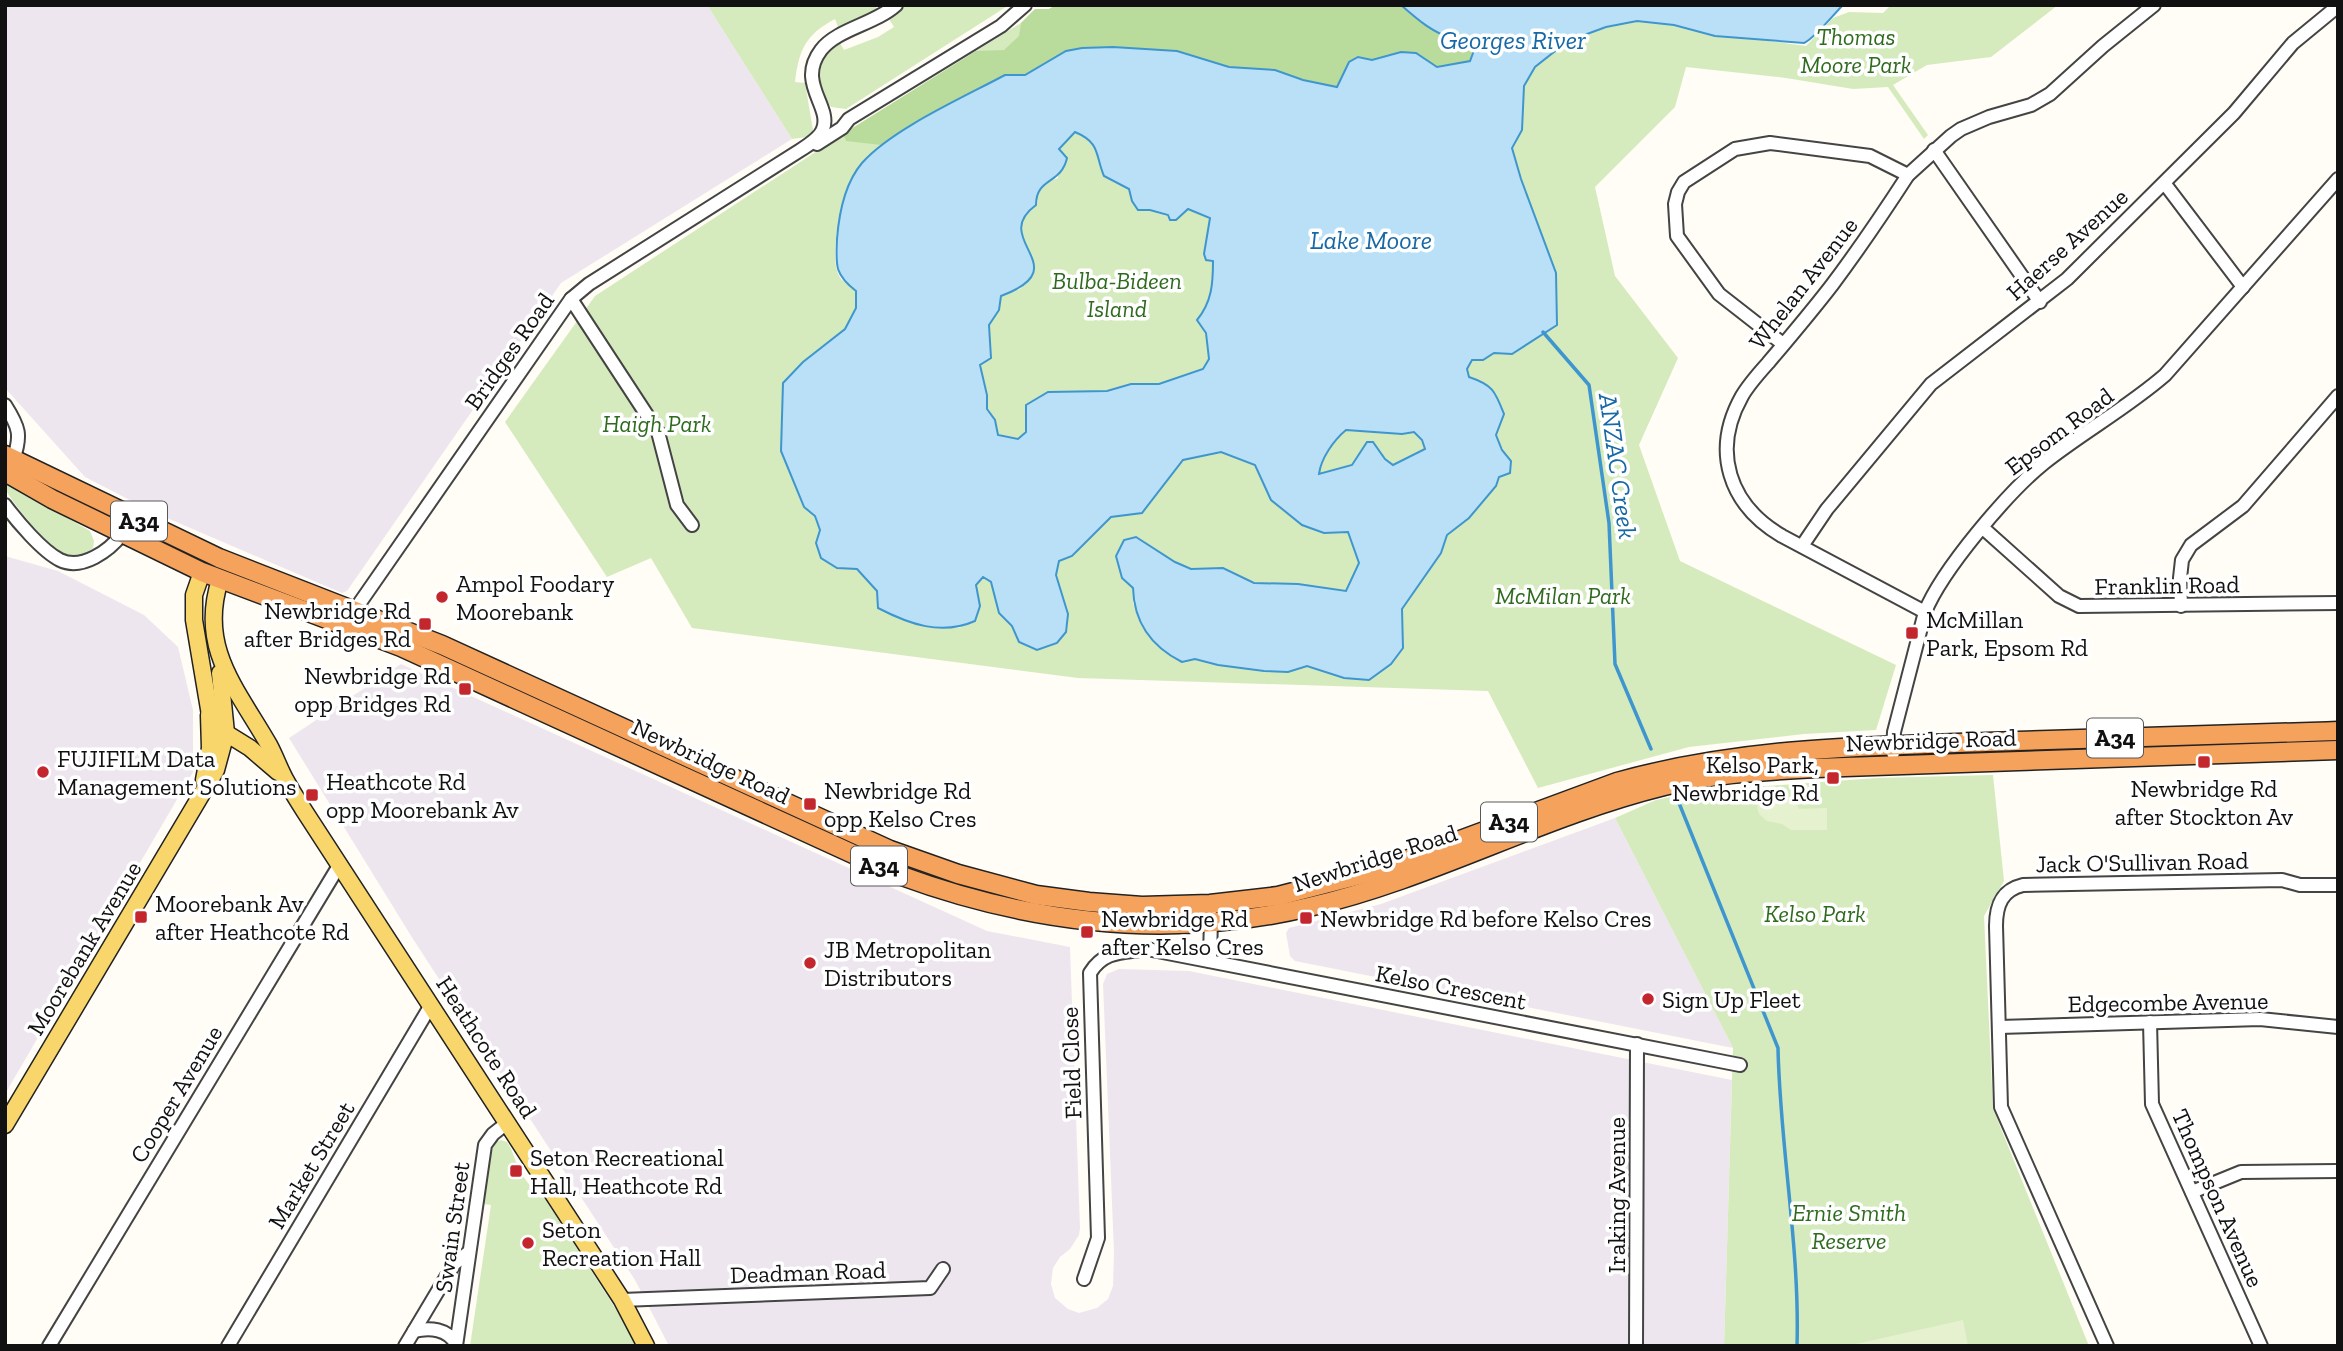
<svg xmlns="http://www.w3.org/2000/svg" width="2343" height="1351" font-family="'Zilla Slab',serif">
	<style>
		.industrial { fill: #eee6ef }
		.green { fill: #d5ebbd }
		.forest { fill: #b9dc9c }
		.pitch { fill: #e6f2cf }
		.water { fill: #b9e0f7; stroke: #3f96cf; stroke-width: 2; fill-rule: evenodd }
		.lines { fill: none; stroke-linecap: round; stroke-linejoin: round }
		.stream { stroke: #3f96cf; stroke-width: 3.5 }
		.minor-casing { stroke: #444; stroke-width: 16 }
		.major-casing { stroke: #222; stroke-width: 19 }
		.highway-casing { stroke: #222; stroke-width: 21 }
		.minor { stroke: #fff; stroke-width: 12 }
		.major { stroke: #f9d66b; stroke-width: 16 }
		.highway { stroke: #f5a25d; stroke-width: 18 }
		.poi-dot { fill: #c4262e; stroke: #fff; stroke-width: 2.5 }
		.labels { text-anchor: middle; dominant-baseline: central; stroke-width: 7; stroke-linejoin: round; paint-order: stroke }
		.shield { fill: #fff; stroke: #585858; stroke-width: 2 }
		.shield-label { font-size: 23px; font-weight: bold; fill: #111 }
		.park-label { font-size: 24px; font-style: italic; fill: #2f6b1f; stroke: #fff }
		.street-label { font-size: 24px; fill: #111; stroke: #fff }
		.poi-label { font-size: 24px; fill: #111; stroke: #fff; text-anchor: start }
		.water-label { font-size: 26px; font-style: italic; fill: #1768a6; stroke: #fff }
	</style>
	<rect width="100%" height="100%" fill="#fffdf5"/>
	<g class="industrial">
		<path d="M5 5H707L792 139 561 283 347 591 342 593 153 512 85 477 5 388Z"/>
		<path d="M5 556 58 571 144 615 178 647 193 710V772L5 1094Z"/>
		<path d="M401 664 987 931 1070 947 1080 1228 1079 1235 1070 1249 1060 1257 1053 1268 1051 1284 1055 1298 1068 1309 1079 1313 1097 1308 1108 1299 1113 1286 1114 1251 1103 984 1107 974 1119 969 1189 971 1732 1080 1724 1346H669L635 1280 413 939 289 738Z"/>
		<path d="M1615 818 1733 1048 1295 961 1290 956 1286 933 1289 928 1381 904Z"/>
	</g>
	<g class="green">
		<path d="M707 5H874L878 10 838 27 835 19C805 35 799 50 795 82L805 83 814 136 792 139Z"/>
		<path d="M905 5H1009L846 109 831 107C821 93 812 74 822 58 825 52 835 47 840 43L844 50 878 37 894 27 889 19Z"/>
		<path d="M1056 5H1401L881 145C875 151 867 157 861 164 845 184 824 260 842 280 846 284 852 287 856 290V308L845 329 803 362 783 383 781 451 803 507 815 516 820 530 816 543 837 568H857L877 591 878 608C905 621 930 629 960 628L980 606 976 585 983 577 991 582 999 613 1012 626 1019 642 1068 614 1056 575 1059 561 1072 555 1111 517 1142 513 1183 460 1221 452 1255 465 1271 500 1324 533 1348 532 1359 563 1346 591 1298 584 1254 583 1223 568 1191 569 1175 562 1136 537 1122 578 1133 588V604L1195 659 1218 665 1288 672 1307 666 1344 678 1403 648 1402 609 1441 553 1447 535 1469 518 1495 486 1499 477 1511 461C1493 439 1490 410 1483 382L1469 377 1467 369 1471 360H1483L1494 353 1512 354 1556 273 1521 179 1512 148 1522 130 1524 86 1535 67 1568 41 1606 27 1637 21 1674 25 1697 31 1806 46 1833 18 1849 12 1883 13 1891 5H2058L1991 57 1927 65 1893 85 1928 135 1924 139 1888 87 1853 89 1786 78 1686 67 1675 107 1595 187 1615 276 1678 358 1639 445 1680 561 1896 665 1876 730 1804 734 1689 747 1538 788 1488 691 1078 678 692 628 651 558 607 577 505 422 595 296 843 134 1021 23 1035 9H1049Z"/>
		<path d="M1076 132C1108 148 1091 159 1108 178 1114 184 1121 184 1127 188 1137 193 1142 205 1151 210 1159 215 1168 215 1176 220L1188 209 1210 218 1204 255 1213 260V290L1204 312 1209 359 1203 369 1159 384H1131L1107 391 1048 392 1027 405 1026 432 1018 439 998 435 995 420 987 409V395L980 365 991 358 989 325 999 310 1001 296 1020 289 1033 274C1033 244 1005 228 1036 205 1036 189 1044 183 1058 178L1059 149Z"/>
		<path d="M1346 430 1402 434 1414 432 1419 436 1425 449 1393 465 1385 459 1380 450 1359 457 1352 465 1319 474C1322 458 1334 440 1346 430Z"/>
		<path d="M7 483 90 531 94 541 93 548C87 553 80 557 72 556 51 553 16 507 5 489Z"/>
		<path d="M1993 775 2004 881 1984 916 1993 1109 2089 1346H1724L1733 1048 1615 818 1656 800 1700 791 1877 778Z"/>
		<path d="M501 1140 507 1142C513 1150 514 1159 519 1168 524 1180 534 1191 545 1199L621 1317 636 1346H470L491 1205 483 1204 491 1153 496 1142Z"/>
	</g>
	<path class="forest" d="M1056 5H1401C1418 20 1433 33 1455 39 1463 42 1469 41 1477 45L1470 61 1437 67 1416 53 1401 52 1372 60 1349 62 1337 87 1303 80 1275 70 1229 67 1177 51 1113 47 1082 48 1066 51 1025 75H1005L881 145 846 141 843 134 976 51 1004 50 1019 36 1021 23 1035 9H1049Z"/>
	<g class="pitch">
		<path d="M1773 796C1782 797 1787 802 1796 803L1799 809 1827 808V830H1791L1782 824 1767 821 1759 814 1757 807 1763 799Z"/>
		<path d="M1963 1320 1968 1346H1847Z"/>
	</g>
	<path class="water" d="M1401 5H1843C1833 15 1814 39 1804 43L1715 36 1674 25 1637 21 1606 27 1568 41 1535 67 1524 86 1522 130 1512 148 1521 179 1556 273 1557 325 1512 354 1494 353 1483 360H1472L1467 369 1469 377C1493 385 1495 391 1504 414L1496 435 1502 450 1511 461 1510 473 1499 477 1496 486 1469 518 1447 535 1441 553 1402 609 1403 648 1391 664 1369 680 1344 678 1307 666 1288 672 1264 671 1218 665 1195 659 1182 662C1152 647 1134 623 1133 588L1122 578 1116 556 1124 540 1136 537 1175 562 1191 569 1223 568 1254 583 1298 584 1346 591 1359 563 1348 532 1324 533 1302 525 1271 500 1255 465 1221 452 1183 460 1142 513 1111 517 1072 556 1059 561 1056 575 1068 614 1066 632 1057 643 1037 650 1019 642 1012 626 999 613 991 582 983 577 976 585 980 606 975 621C941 636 909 624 878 608L877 591 857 569 837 568 821 558 816 543 820 530 815 516 804 507 781 451 783 383 803 362 845 329 856 308V291C834 274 836 265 837 239 839 213 845 183 862 163 892 129 964 97 1005 75H1025L1066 51 1082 48 1113 47 1177 51 1229 67 1275 70 1303 80 1337 87 1349 62 1358 57 1372 60 1401 52 1416 53 1437 67 1470 61 1476 45C1469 41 1462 42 1454 39 1433 33 1418 20 1401 5ZM1075 132C1101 143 1095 155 1104 176L1129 189 1132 201 1138 210H1150L1168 215 1170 220H1176L1188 209 1210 218 1204 254 1206 260 1213 261C1213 283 1212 302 1197 320L1206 333 1209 359 1203 369 1159 384H1131L1107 391 1048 392 1026 405V432L1018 439 998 435 995 420 987 409V395L980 365 991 358 989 325 999 310 1001 296C1079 267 988 240 1036 205 1036 177 1061 185 1067 158L1059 149ZM1346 430 1402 434 1414 432 1422 440 1425 449 1393 465 1385 459 1373 442H1367L1352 465 1319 474C1321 458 1334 440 1346 430Z"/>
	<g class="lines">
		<g class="stream">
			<path d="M1543 332 1589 385 1609 523 1615 664 1651 749"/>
			<path d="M1679 803 1778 1048C1780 1148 1800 1247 1797 1346"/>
		</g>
		<defs>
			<g id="minor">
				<path d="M817 144 842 128 849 119 1001 26 1025 5"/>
				<path d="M1934 150 2040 302"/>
				<path d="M2165 184 2243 287"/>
				<path d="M571 299 658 432 677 505 692 525"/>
				<path d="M1783 344 1719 294 1677 236 1675 204 1678 192 1684 182 1735 149 1770 143 1870 156 1908 175"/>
				<path d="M5 405C19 427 22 435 13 460"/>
				<path d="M5 505C17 521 42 551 60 560 82 571 110 550 122 534"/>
				<path d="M1983 528 2059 596 2079 606 2338 603"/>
				<path d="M1802 546 1827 509 1931 384 2067 279 2234 113 2293 43 2338 6"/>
				<path d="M2181 606 2180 578 2182 560 2191 545 2243 506 2338 396"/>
				<path d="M1925 612 1782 536C1729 505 1711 451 1742 396 1749 384 1759 373 1768 363 1790 337 1812 311 1832 285 1859 249 1884 212 1908 175L1951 136 1961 129 1989 117 2031 105 2050 94 2103 46 2154 5"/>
				<path d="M350 617 571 299 589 284 799 151C807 146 820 138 823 129 832 106 796 83 821 50 837 29 875 24 896 5"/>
				<path d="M1893 753 1894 732 1925 612C1942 570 2008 492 2044 463 2083 432 2127 408 2165 375L2338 179"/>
				<path d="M1210 961 1211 916"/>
				<path d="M2150 1022 2152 1104 2261 1346"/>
				<path d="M1999 1027 2260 1019 2338 1027"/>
				<path d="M2192 1192 2241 1172 2338 1171"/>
				<path d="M1084 1279 1098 1238 1090 973C1104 950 1123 953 1147 949L1740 1065"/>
				<path d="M622 1300 930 1288 943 1269"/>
				<path d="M414 1331C430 1327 448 1329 456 1344"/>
				<path d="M49 1346 340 864"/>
				<path d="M228 1346 431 1005"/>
				<path d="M405 1346 454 1264 469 1252"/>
				<path d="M456 1346 485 1145 493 1134 507 1123"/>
				<path d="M1636 1346 1637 1044"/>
				<path d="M2107 1346 2001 1107 1996 926C1996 905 2002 890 2023 885L2282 880 2300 885H2338"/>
			</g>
			<g id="major">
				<path d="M202 572 194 595V620L210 715 221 730 250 748 278 772"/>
				<path d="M220 580C198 648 237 689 269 745 275 756 279 768 285 779 291 790 298 801 305 812L622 1300 646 1346"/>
				<path d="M204 780 210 748 209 715"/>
				<path d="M5 1125 216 770 226 733 220 673"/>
			</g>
			<g id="highway">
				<path d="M5 455 219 558 442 645 890 850 958 874 1036 895 1089 902 1142 906 1210 904 1278 896 1379 870 1617 782C1738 748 1862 746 1986 742 2104 738 2221 735 2338 731"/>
				<path d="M5 472 52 499 202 572 401 647 899 875C1032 924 1170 940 1309 907 1431 879 1542 816 1664 786 1713 773 1765 771 1816 768L2338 750"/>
			</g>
		</defs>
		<use href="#minor" class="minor-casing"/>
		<use href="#major" class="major-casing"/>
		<use href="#highway" class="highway-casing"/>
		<use href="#minor" class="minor"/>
		<use href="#major" class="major"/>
		<use href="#highway" class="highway"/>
	</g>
	<g class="poi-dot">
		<circle cx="442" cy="597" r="7"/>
		<rect x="418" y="617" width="14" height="14" rx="3.5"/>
		<rect x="1905" y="626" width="14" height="14" rx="3.5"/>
		<rect x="458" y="682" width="14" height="14" rx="3.5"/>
		<rect x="2197" y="755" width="14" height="14" rx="3.5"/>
		<circle cx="43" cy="772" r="7"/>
		<rect x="1826" y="771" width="14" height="14" rx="3.5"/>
		<rect x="305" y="788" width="14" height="14" rx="3.5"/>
		<rect x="803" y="797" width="14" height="14" rx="3.5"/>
		<rect x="134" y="910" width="14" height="14" rx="3.5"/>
		<rect x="1299" y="911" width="14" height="14" rx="3.5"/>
		<rect x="1080" y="925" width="14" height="14" rx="3.5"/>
		<circle cx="810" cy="963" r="7"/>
		<circle cx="1648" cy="999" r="7"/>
		<rect x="509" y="1164" width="14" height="14" rx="3.5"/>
		<circle cx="528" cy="1243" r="7"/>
	</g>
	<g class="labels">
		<g class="shield">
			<rect x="111" y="501.5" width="56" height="39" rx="5"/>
			<rect x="2087" y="718.5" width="56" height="39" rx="5"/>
			<rect x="1481" y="802.5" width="56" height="39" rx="5"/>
			<rect x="851" y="846.5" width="56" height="39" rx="5"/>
		</g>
		<g class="shield-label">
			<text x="139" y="521">A34</text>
			<text x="2115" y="738">A34</text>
			<text x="1509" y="822">A34</text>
			<text x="879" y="866">A34</text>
		</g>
		<g class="park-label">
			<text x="1856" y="36">Thomas<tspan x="1856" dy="28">Moore Park</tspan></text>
			<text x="1117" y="280">Bulba-Bideen<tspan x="1117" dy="28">Island</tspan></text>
			<text x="657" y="423">Haigh Park</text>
			<text x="1563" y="595">McMilan Park</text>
			<text x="1815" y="913">Kelso Park</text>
			<text x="1849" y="1212">Ernie Smith<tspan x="1849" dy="28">Reserve</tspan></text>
		</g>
		<g class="street-label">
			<text transform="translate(2067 244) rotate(-42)">Haerse Avenue</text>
			<text transform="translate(1803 283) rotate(-52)">Whelan Avenue</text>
			<text transform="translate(509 351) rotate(-55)">Bridges Road</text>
			<text transform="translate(2059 431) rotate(-37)">Epsom Road</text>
			<text transform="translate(2167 585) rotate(-1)">Franklin Road</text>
			<text transform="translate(1931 740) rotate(-2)">Newbridge Road</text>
			<text transform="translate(711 761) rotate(25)">Newbridge Road</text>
			<text transform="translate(1375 858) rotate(-18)">Newbridge Road</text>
			<text transform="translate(2142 862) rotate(-1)">Jack O'Sullivan Road</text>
			<text transform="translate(84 948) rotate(-59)">Moorebank Avenue</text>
			<text transform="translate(1451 987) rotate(11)">Kelso Crescent</text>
			<text transform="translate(2168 1002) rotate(-1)">Edgecombe Avenue</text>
			<text transform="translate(487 1047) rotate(57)">Heathcote Road</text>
			<text transform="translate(1071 1063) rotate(-92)">Field Close</text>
			<text transform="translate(176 1094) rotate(-59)">Cooper Avenue</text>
			<text transform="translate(311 1165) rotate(-59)">Market Street</text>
			<text transform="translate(1616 1195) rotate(-90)">Iraking Avenue</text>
			<text transform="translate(2218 1198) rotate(66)">Thompson Avenue</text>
			<text transform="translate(452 1227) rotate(-82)">Swain Street</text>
			<text transform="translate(808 1272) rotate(-2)">Deadman Road</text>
		</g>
		<g class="poi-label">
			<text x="456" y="583">Ampol Foodary<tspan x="456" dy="28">Moorebank</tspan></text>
			<text x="411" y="610" text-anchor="end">Newbridge Rd<tspan x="411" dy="28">after Bridges Rd</tspan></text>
			<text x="1926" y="619">McMillan<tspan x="1926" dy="28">Park, Epsom Rd</tspan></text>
			<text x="451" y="675" text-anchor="end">Newbridge Rd<tspan x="451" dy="28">opp Bridges Rd</tspan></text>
			<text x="57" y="758">FUJIFILM Data<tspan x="57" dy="28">Management Solutions</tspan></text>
			<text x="1819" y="764" text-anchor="end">Kelso Park,<tspan x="1819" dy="28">Newbridge Rd</tspan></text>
			<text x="326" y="781">Heathcote Rd<tspan x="326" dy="28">opp Moorebank Av</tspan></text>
			<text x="2204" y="788" text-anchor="middle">Newbridge Rd<tspan x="2204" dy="28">after Stockton Av</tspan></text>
			<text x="824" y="790">Newbridge Rd<tspan x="824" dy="28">opp Kelso Cres</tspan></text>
			<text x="155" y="903">Moorebank Av<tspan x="155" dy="28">after Heathcote Rd</tspan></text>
			<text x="1101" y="918">Newbridge Rd<tspan x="1101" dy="28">after Kelso Cres</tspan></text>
			<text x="1320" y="918">Newbridge Rd before Kelso Cres</text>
			<text x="824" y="949">JB Metropolitan<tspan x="824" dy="28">Distributors</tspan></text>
			<text x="1662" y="999">Sign Up Fleet</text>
			<text x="530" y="1157">Seton Recreational<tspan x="530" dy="28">Hall, Heathcote Rd</tspan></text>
			<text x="542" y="1229">Seton<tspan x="542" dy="28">Recreation Hall</tspan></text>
		</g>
		<g class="water-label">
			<text x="1513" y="40">Georges River</text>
			<text x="1371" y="240">Lake Moore</text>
			<text transform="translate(1618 466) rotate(82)">ANZAC Creek</text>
		</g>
	</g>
	<rect width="2343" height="1351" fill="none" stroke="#111111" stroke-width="14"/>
</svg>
